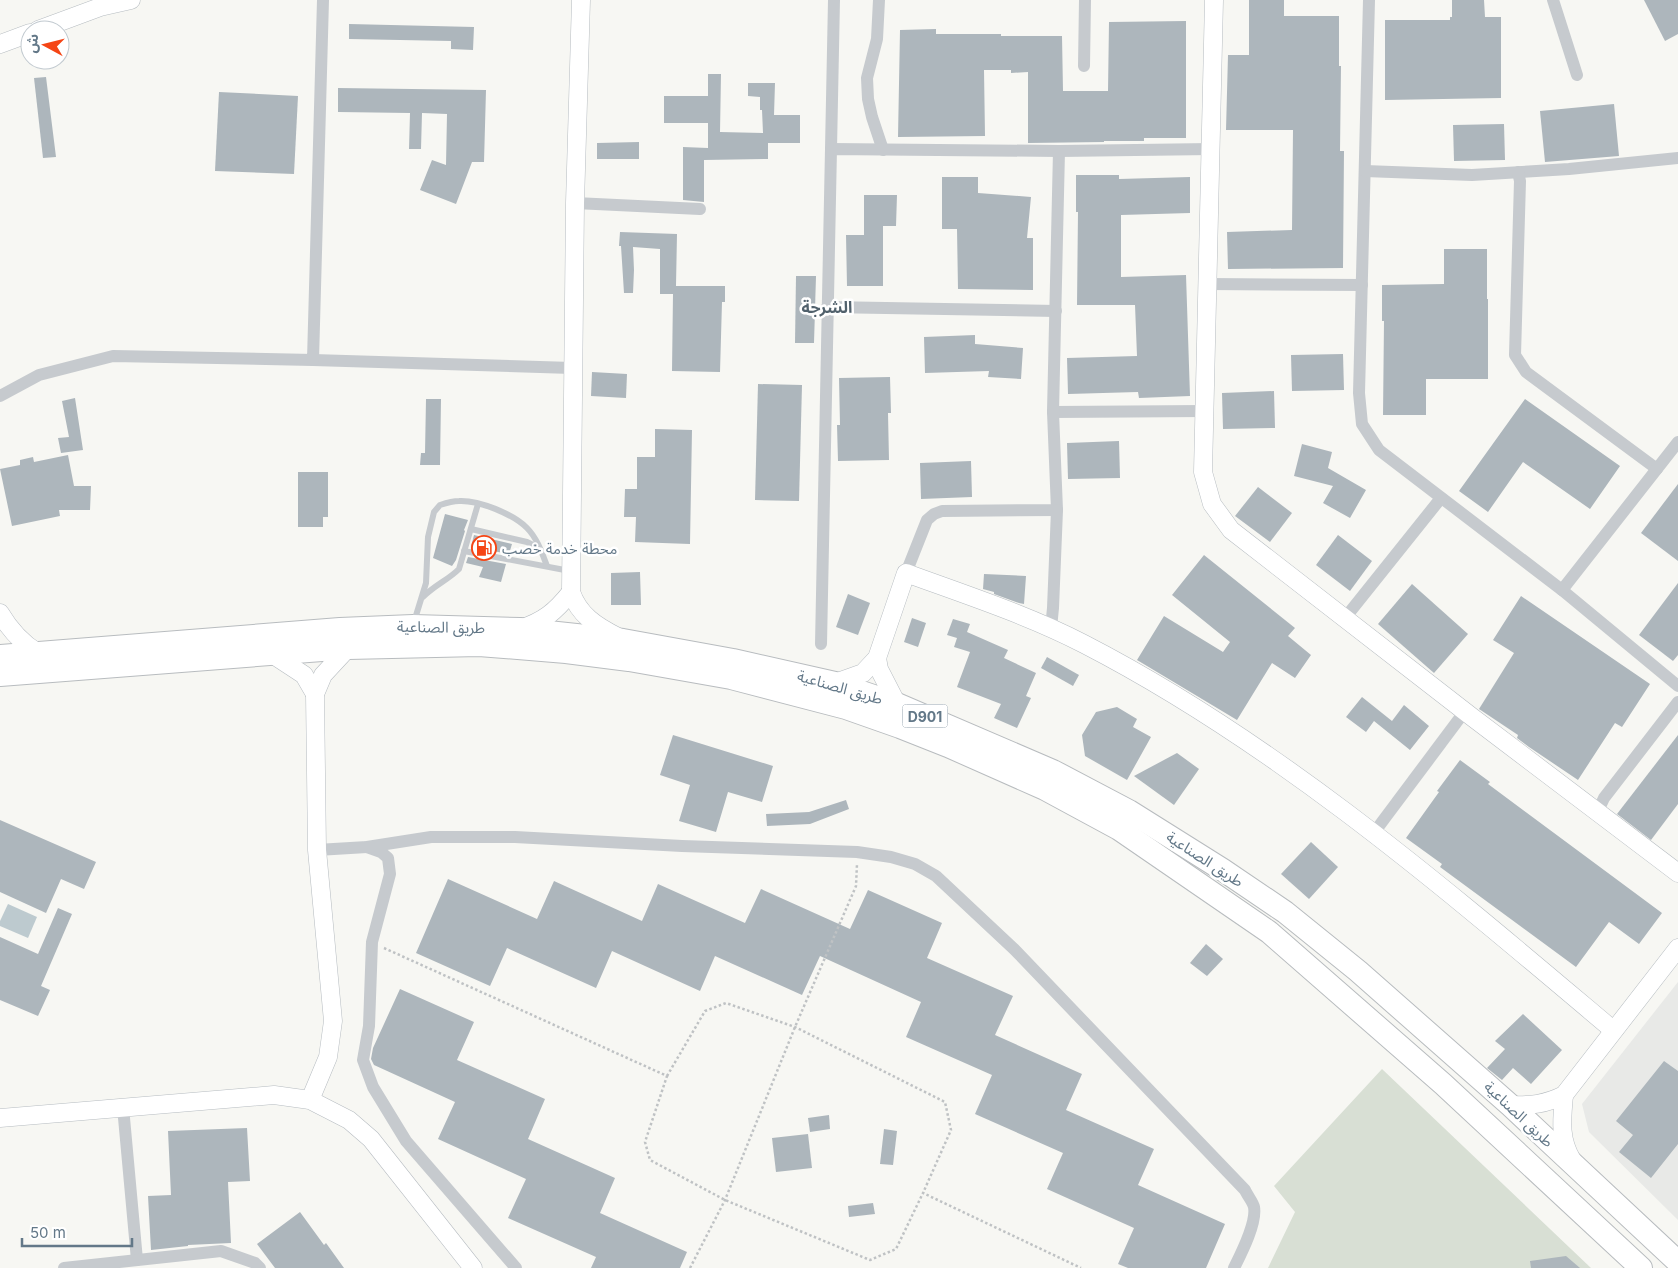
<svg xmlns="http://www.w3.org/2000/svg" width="1678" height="1268" font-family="Inter,'Noto Sans Arabic',sans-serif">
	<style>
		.built { fill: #e8e9e7 }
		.green { fill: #d8dfd4 }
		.water { fill: #bdcacf }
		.building { fill: #adb6bc }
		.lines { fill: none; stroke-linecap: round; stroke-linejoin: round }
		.secondary-casing { stroke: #b6bcc1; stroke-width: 19 }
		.highway-casing { stroke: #b8bcbf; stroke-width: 24 }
		.path { stroke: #bfc2c4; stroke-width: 2.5; stroke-dasharray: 2.5 2.5; stroke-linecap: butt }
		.lane { stroke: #c6cace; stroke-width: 6 }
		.street { stroke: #c6cace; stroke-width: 12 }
		.secondary { stroke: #fff; stroke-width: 18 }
		.highway { stroke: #fff; stroke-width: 22 }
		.labels { text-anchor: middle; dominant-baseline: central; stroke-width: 5; stroke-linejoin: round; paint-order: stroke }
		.shield { fill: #fff; stroke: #92a0ac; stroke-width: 1 }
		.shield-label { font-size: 14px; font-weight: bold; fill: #637888 }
		.poi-label { font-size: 15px; fill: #637888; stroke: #fff; text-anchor: start }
		.street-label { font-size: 15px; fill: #637888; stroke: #fff }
		.neighbourhood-label { font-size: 16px; font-weight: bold; fill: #51616c; stroke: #fff }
	</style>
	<rect width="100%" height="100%" fill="#f7f7f3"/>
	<path class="built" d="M1678 982V1220L1589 1132 1582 1104Z"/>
	<path class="green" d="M1382 1069 1591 1268H1268L1295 1212 1274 1186Z"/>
	<path class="water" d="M8 904 37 917 28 938 0 926V921Z"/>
	<g class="building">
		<path d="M1249 0H1284V16H1339V66H1341L1340 151H1344L1343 268 1228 269 1227 232 1292 230 1293 130H1226L1228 55H1249Z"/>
		<path d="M1452 0H1484L1485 17H1501V98L1385 100V20H1450V17H1452Z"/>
		<path d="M1644 0H1678V34L1665 41Z"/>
		<path d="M1186 21V138H1144V141H1104V142L1028 143V72L1011 73V70H984L985 136 898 137 900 30 936 29V34H1001V36H1062L1063 91H1108L1109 22Z"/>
		<path d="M349 24 474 27 473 50 451 49V41L349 39Z"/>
		<path d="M708 74H721L720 132 763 133 762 110H760V97L748 96V83H775L774 115H800V143H768V159L704 160V202L683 200V147L708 148V123H664V96H708Z"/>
		<path d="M46 77 56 157 43 158 34 78Z"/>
		<path d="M338 88 486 90 484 162H472L456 204 420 190 432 160 446 165 447 114 422 113 421 149H409L410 113 338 112Z"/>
		<path d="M219 92 298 96 294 174 215 171Z"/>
		<path d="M1614 104 1619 156 1545 162 1540 111Z"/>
		<path d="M1504 124 1505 160 1454 161 1453 125Z"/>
		<path d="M639 142V159H597V143Z"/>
		<path d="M1076 175H1119V179L1190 177V213L1121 215V277L1186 275 1190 396 1139 398 1138 392 1068 394 1067 358 1137 356 1135 305H1077L1078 212H1076Z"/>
		<path d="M942 177H978V193L1031 197 1027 238H1033V290L958 289 957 229H942Z"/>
		<path d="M864 195H897L896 226H883V286H847L846 235H864Z"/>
		<path d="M620 232 677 234 676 286H725V302H722L720 372 672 371 673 294H660V249L633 247 634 270 633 293H624L621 246H619Z"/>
		<path d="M1444 249H1487V299H1488V379H1426V415H1383L1384 321H1382V285L1444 284Z"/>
		<path d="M796 276H816L814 343H795Z"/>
		<path d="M975 335V344L1023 348 1021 379 988 377 989 371 925 373 924 337Z"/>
		<path d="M1343 354 1344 390 1292 391 1291 355Z"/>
		<path d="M592 372 627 374 626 398 591 396Z"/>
		<path d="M890 377 891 413H888L889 460 838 461 837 425H840L839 378Z"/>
		<path d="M758 384 802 385 799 501 755 500Z"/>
		<path d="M1274 391 1275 428 1223 429 1222 393Z"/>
		<path d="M75 398 83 450 61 453 58 438 69 437 62 401Z"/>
		<path d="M426 399H441L440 465H420L421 453H425Z"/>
		<path d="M1525 399 1620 466 1590 509 1523 462 1488 512 1459 491Z"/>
		<path d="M655 429 692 430 690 544 635 542 636 517H624L625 489H637V457H655Z"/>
		<path d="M1119 441 1120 478 1068 479 1067 443Z"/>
		<path d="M1302 444 1332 452 1328 468 1366 490 1350 518 1323 503 1333 486 1294 476Z"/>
		<path d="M68 455 74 486H91L90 510H59L60 516 12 526 0 469 20 465V460L33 457 34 462Z"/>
		<path d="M971 461 972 497 921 499 920 463Z"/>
		<path d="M298 472H328V517H323V527H298Z"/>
		<path d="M1678 484V561L1641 533Z"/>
		<path d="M1258 487 1292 513 1270 542 1235 516Z"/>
		<path d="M445 514 468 520 464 530 465 531 456 560 452 566 433 558Z"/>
		<path d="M474 535 512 544 509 554 471 547Z"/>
		<path d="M1338 535 1372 561 1350 591 1316 565Z"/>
		<path d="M1204 555 1295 628 1288 636 1311 655 1295 678 1272 663 1237 720 1137 660 1164 616 1223 652 1230 642 1172 595Z"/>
		<path d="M468 557 506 564 501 582 479 577 483 567 466 563Z"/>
		<path d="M640 572 641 605H611V573Z"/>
		<path d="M984 574 1026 576 1024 604 1019 603 994 594V592L983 589Z"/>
		<path d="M1678 583V655L1673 661 1639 635Z"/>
		<path d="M1412 584 1468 634 1434 673 1378 624Z"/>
		<path d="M848 594 870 603 858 635 836 627Z"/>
		<path d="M1521 596 1650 684 1622 727 1615 723 1578 780 1529 747 1517 738 1518 735 1479 709 1514 653 1493 640Z"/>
		<path d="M912 618 926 623 918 647 904 642Z"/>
		<path d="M953 619 970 624 967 632 1008 650 1004 658 1036 673 1026 696 1031 698 1017 728 994 718 1001 704 957 687 970 652 954 647 957 638 947 635Z"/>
		<path d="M1047 657 1079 675 1073 686 1041 668Z"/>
		<path d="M1362 697 1392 721 1404 705 1429 726 1410 750 1374 721 1366 732 1346 717Z"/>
		<path d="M1117 707 1137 719 1133 727 1151 737 1127 780 1085 756 1082 735 1096 712Z"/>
		<path d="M673 735 773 766 762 802 728 792 716 832 679 821 690 785 660 775Z"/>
		<path d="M1678 735V804L1651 840 1617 814Z"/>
		<path d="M1177 753 1199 769 1174 805 1134 776Z"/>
		<path d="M1460 760 1490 782 1488 784 1662 913 1639 944 1609 922 1576 967 1440 867 1442 864 1406 838 1439 792 1437 791Z"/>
		<path d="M846 800 849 809 810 824 767 826 766 814 809 812Z"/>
		<path d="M0 820 96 862 84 889 61 879 46 913 0 892Z"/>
		<path d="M1311 842 1338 867 1309 899 1281 874Z"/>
		<path d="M448 879 537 919 554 881 642 921 658 884 745 923 761 889 850 929 868 890 942 923 927 958 1013 996 995 1035 1082 1074 1066 1110 1154 1149 1138 1185 1225 1224 1206 1268H1128L1118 1264 1134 1228 1047 1189 1063 1153 975 1114 992 1075 906 1037 921 1002 820 956 802 995 715 956 700 991 612 951 596 988 507 948 490 986 416 953Z"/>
		<path d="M58 908 72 914 41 986 50 990 38 1016 0 1000V937L38 954Z"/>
		<path d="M1206 944 1223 959 1207 976 1190 963Z"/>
		<path d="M400 989 474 1022 457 1060 545 1099 528 1139 615 1178 600 1213 687 1252 680 1268H591L596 1257 508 1218 526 1179 438 1139 455 1102 374 1065 371 1059 373 1048Z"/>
		<path d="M1523 1014 1562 1050 1531 1084 1513 1068 1502 1080 1487 1068 1505 1049 1495 1041Z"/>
		<path d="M1664 1061 1678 1071V1144L1651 1178 1619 1152 1633 1135 1616 1121Z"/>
		<path d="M829 1115 830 1129 810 1132 808 1118Z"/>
		<path d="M247 1128 250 1181 228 1182 231 1243 188 1245V1246L151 1250 148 1196 171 1195 168 1131Z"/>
		<path d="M884 1129 897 1131 893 1165 880 1164Z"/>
		<path d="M808 1134 812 1168 776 1172 772 1138Z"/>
		<path d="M873 1203 875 1214 849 1217 848 1206Z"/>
		<path d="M300 1212 324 1245 326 1243 344 1268H275L257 1244Z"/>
		<path d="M1566 1256 1580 1268H1531L1530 1261Z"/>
	</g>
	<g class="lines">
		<defs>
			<g id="secondary">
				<path d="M581 0 575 203 571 592C579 615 596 626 618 637"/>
				<path d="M1214 0 1203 472 1212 504 1231 530 1472 717 1678 873"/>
				<path d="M38 30 100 7 131 0"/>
				<path d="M0 44 30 33"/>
				<path d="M0 613C10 630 22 643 38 653"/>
				<path d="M520 629C544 621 555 612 571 592"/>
				<path d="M272 654 304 675 315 694"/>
				<path d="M877 658 879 669 897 704"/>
				<path d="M835 683 863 673 877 658 906 573C966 595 1028 615 1084 644 1278 744 1448 891 1613 1030"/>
				<path d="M1564 1095C1562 1119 1559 1138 1572 1160"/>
				<path d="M310 1100 328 1057 333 1021 317 850 315 694 323 675 348 648"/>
				<path d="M1510 1105C1530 1106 1546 1104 1564 1095L1678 948"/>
				<path d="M0 1118 274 1095 310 1100 349 1120 371 1139 473 1268"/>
			</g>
			<g id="highway">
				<path d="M0 656 340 629 413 626 520 629 623 640 733 660 835 683 897 704 1053 771 1129 811 1223 870 1285 912 1358 971 1510 1105 1678 1262"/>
				<path d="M0 675 348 648 479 645 566 652 629 660 731 678 846 708 900 727 948 746 1045 789 1119 829 1269 932 1443 1084 1641 1268"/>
			</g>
		</defs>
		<use href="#secondary" class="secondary-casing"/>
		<use href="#highway" class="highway-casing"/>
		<g class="path">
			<path d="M384 948 667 1076 645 1142 650 1160 725 1200 870 1260 896 1249 923 1193 1081 1268"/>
			<path d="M667 1076 705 1011 726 1003 795 1027 945 1102 951 1130 923 1193"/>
			<path d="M690 1268 725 1200 795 1027 856 886 857 864"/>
		</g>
		<g class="lane">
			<path d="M471 529 527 542 539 548"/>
			<path d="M464 551 570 571"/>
			<path d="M423 597C435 585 448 580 459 569L478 504"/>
			<path d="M414 622 426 583 428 537 434 512 440 505C446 503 453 501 459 501 479 500 513 514 527 528 537 538 542 553 547 566"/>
		</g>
		<g class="street">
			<path d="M879 0 877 39 867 78 868 99 872 117 883 150"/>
			<path d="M1369 0 1359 393 1362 424 1379 450 1562 590 1678 686"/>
			<path d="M1553 0 1577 75"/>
			<path d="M1084 66 1085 0"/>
			<path d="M831 149 834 0"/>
			<path d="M1365 171 1472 175 1569 169 1678 158"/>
			<path d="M1518 172 1520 181 1515 355 1526 372 1657 469"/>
			<path d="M575 203 700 209"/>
			<path d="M1209 284 1362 285"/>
			<path d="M827 307 1056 311"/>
			<path d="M313 360 572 368"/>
			<path d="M0 396 39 375 113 356 313 360 323 0"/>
			<path d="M1053 412 1205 411"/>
			<path d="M906 573 927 520 934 514 942 511 1057 510 1053 412 1059 151"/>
			<path d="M1562 590 1678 442"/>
			<path d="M1345 618 1441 498"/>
			<path d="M1051 628 1053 608 1057 510"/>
			<path d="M821 644 831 149 1059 151 1212 149"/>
			<path d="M1598 811 1604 798 1678 702"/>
			<path d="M1373 834 1465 711"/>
			<path d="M367 847 381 852 388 858 390 874 372 942 369 1026 363 1060 373 1087 406 1141 516 1268"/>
			<path d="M317 850 367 847 431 837H515L682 846 857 852 891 857 915 864 936 876 1014 949 1245 1190C1247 1195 1253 1202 1254 1207 1257 1223 1241 1254 1234 1268"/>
			<path d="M123 1107 137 1260"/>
			<path d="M64 1268 221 1251 255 1263 260 1268"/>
		</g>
		<use href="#secondary" class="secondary"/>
		<use href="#highway" class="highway"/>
	</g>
	<defs>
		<symbol id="fuel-ring" viewBox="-11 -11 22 22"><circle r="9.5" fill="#fff" stroke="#f54515" stroke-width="1.5"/><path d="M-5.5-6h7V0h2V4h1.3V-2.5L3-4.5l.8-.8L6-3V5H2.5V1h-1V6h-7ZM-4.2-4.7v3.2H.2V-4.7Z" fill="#f54515"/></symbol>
	</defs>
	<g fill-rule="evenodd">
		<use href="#fuel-ring" x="470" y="534" width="28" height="28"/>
	</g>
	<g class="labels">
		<rect class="shield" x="902.5" y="704.5" width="45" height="23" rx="4"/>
		<g class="shield-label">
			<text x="925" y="716">D901</text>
		</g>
		<g class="poi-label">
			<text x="502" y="548">محطة خدمة خصب</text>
		</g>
		<g class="street-label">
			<text transform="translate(441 627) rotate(1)">طريق الصناعية</text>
			<text transform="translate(840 687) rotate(16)">طريق الصناعية</text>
			<text transform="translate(1205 859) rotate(33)">طريق الصناعية</text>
			<text transform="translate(1519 1114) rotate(43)">طريق الصناعية</text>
		</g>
		<g class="neighbourhood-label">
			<text x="827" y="307">الشرجة</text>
		</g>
	</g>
	<g transform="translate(45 45) rotate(277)"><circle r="24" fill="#ffffff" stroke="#c1c9cf"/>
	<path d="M0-4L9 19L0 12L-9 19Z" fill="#f54515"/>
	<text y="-8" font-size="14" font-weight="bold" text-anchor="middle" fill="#637888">ش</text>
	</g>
	<path d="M22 1238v8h110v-8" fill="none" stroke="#637888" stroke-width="2.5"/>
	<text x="30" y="1238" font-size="15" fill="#637888" stroke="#ffffff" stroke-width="4" paint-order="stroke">50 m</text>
</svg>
